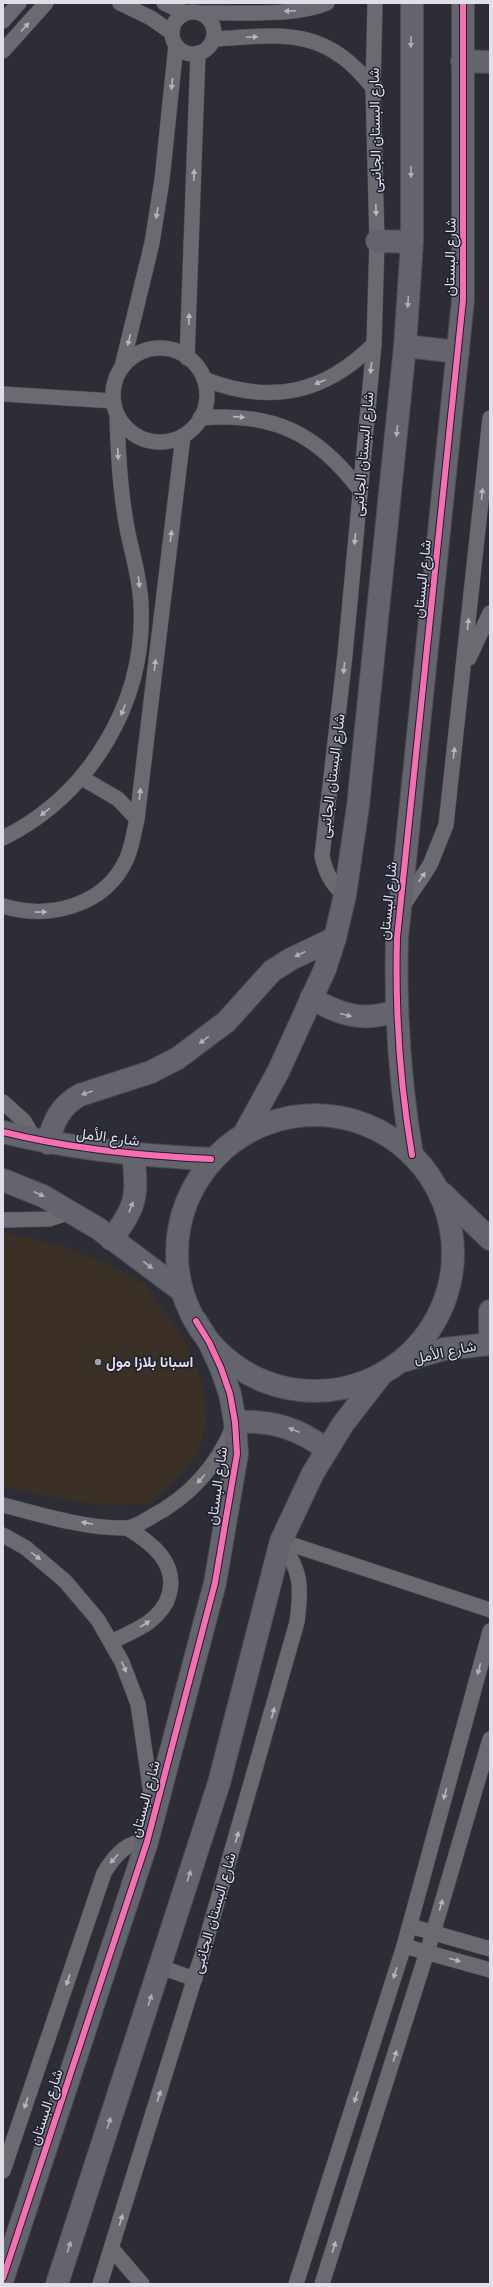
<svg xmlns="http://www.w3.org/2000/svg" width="493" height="2287" font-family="Cabin,Vazirmatn,sans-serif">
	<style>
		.commercial { fill: #3b3025 }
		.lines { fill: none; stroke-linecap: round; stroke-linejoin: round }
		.street-casing { stroke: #4a4a52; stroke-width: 16 }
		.secondary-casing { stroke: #4a4a52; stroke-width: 24 }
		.street { stroke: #6a6a70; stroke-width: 15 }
		.secondary { stroke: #64646c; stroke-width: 22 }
		.cycleway-casing { stroke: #1f202f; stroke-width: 8 }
		.cycleway { stroke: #f96db3; stroke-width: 6 }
		.oneway { fill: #b5b6bf }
		.oneway2 { fill: #adaeb7 }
		.poi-dot { fill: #a0a1aa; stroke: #1f202f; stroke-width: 1.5 }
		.labels { text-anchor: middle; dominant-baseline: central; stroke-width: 3; stroke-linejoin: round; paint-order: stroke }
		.street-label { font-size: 15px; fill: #dedfe9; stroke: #1f202f }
		.poi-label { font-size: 15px; font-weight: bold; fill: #dedfe9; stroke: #1f202f; text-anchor: start }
	</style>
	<rect width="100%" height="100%" fill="#2c2d35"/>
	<path class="commercial" d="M3 1232 59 1245 113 1266 145 1284 183 1338 204 1386 206 1424 199 1451 173 1483 148 1504 98 1505 34 1494 3 1486Z"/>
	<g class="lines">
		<defs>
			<g id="street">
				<path d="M120 3 151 18 171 32"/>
				<path d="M164 3 185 13"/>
				<circle cx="193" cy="33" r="21"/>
				<path d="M202 13C238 12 295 17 327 3"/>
				<path d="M3 21 19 3"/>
				<path d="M213 39C283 35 326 26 373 88"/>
				<path d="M3 51 46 3"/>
				<circle cx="160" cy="395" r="47"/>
				<path d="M187 358 198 53"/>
				<path d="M122 367 152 243 162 180 176 45"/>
				<path d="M204 379C270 405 324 394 374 344"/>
				<path d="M3 394 113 401"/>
				<path d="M200 418C272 412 316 432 359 489"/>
				<path d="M469 658 490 613"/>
				<path d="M82 778 118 799 137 819"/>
				<path d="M3 838C90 795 146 702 141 604 140 579 133 557 128 533 120 494 118 455 117 415"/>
				<path d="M345 895C331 884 326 873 322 856L345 655 374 344 377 241 373 88 375 3"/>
				<path d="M3 906C49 920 106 906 127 858 132 846 134 832 137 819L183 436"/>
				<path d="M402 907 430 865 446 825 490 418"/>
				<path d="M3 1102 24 1121 35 1140"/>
				<path d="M3 1220 49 1219 71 1212"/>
				<path d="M3 1505C41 1515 87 1529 126 1528 134 1528 144 1521 151 1517 189 1497 217 1466 233 1427"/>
				<path d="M3 1535 26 1548 65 1581 98 1620 122 1662 138 1704 153 1808"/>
				<path d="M281 1541 490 1610"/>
				<path d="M111 1642C123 1636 138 1630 149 1622 158 1615 166 1606 169 1595 178 1563 152 1543 127 1528"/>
				<path d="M410 1926 490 1949"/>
				<path d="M404 1946 490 1970"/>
				<path d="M160 1967 195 1979"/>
				<path d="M3 2171 104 1873C113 1858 128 1840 147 1842"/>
				<path d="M112 2249 142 2284"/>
				<path d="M100 2284 204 1948 297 1622C302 1585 301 1572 281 1541"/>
				<path d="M296 2284 404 1946 490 1631"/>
				<path d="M322 2284 433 1933 490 1739"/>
			</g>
			<g id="secondary">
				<path d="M462 61 490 62"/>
				<path d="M377 241 412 242"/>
				<path d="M405 346 458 352"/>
				<path d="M311 998C340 1015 365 1023 397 1010"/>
				<circle cx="315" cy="1253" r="138"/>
				<path d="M3 1132C71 1149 141 1156 211 1159"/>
				<path d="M244 1134 278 1072 325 969 335 938 345 895 358 806 405 346 412 242V3"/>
				<path d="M48 1143C53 1122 60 1106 80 1095L151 1072 178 1058 226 1022 272 971 291 959 335 938"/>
				<path d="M412 1155C400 1084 395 1010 397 938L463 300V3"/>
				<path d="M3 1180 43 1196 99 1229 182 1291"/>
				<path d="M442 1193 490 1239"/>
				<path d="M111 1239C137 1208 138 1193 133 1154"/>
				<path d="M490 1311V1331"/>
				<path d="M403 1361 444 1349 490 1344"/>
				<path d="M235 1422C271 1420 299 1428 327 1450"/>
				<path d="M3 2278 147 1842 215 1583 237 1454 235 1422 230 1394 221 1368 209 1342 196 1321"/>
				<path d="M57 2284 219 1783 281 1541 313 1473 343 1424 381 1375"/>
			</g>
		</defs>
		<use href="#street" class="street-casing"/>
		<use href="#secondary" class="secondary-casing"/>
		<use href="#street" class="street"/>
		<use href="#secondary" class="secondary"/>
		<defs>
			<g id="cycleway">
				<path d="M3 1132C71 1149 141 1156 211 1159"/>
				<path d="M412 1155C400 1084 395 1010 397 938L463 300V3"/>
				<path d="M3 2278 147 1842 215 1583 237 1454 235 1422 230 1394 221 1368 209 1342 196 1321"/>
			</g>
		</defs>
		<use href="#cycleway" class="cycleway-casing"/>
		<use href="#cycleway" class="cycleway"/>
	</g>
	<defs><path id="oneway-solid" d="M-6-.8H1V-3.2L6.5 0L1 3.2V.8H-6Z"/></defs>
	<g class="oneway">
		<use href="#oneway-solid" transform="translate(290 11) rotate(178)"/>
		<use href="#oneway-solid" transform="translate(25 27) rotate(-48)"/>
		<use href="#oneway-solid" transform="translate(252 37) rotate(-3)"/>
		<use href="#oneway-solid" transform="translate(172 84) rotate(96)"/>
		<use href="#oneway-solid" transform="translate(194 175) rotate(-88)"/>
		<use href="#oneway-solid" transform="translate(376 210) rotate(88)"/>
		<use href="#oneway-solid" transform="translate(157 213) rotate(99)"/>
		<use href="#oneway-solid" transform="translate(189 319) rotate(-88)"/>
		<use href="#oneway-solid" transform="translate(129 340) rotate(104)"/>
		<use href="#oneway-solid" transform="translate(371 368) rotate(96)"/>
		<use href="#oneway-solid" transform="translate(320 382) rotate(157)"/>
		<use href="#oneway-solid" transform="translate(239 417) rotate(4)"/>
		<use href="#oneway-solid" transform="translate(118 454) rotate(87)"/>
		<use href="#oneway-solid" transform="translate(482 494) rotate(-84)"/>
		<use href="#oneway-solid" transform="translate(171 536) rotate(-83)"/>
		<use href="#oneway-solid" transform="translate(355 539) rotate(95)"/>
		<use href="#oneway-solid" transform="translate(139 582) rotate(83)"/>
		<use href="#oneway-solid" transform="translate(468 624) rotate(-84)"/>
		<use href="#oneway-solid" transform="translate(155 665) rotate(-83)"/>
		<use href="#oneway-solid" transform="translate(344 668) rotate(96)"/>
		<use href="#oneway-solid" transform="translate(123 710) rotate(112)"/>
		<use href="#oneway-solid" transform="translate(454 753) rotate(-83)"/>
		<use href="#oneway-solid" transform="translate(140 794) rotate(-83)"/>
		<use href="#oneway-solid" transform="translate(45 812) rotate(142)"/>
		<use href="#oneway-solid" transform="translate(422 877) rotate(-56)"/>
		<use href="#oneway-solid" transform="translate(41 912) rotate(-1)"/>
		<use href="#oneway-solid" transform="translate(201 1479) rotate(132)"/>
		<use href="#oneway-solid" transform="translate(87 1523) rotate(-171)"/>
		<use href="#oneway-solid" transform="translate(36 1556) rotate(37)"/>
		<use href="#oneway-solid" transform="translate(145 1624) rotate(-32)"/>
		<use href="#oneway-solid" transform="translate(124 1667) rotate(66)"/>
		<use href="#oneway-solid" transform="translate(479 1669) rotate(105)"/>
		<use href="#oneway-solid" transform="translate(273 1713) rotate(-75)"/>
		<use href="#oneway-solid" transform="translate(445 1794) rotate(105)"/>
		<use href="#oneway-solid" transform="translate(237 1837) rotate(-74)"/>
		<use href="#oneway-solid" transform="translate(114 1859) rotate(132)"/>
		<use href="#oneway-solid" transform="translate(441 1905) rotate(-74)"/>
		<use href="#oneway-solid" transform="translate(455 1960) rotate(16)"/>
		<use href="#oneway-solid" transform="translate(395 1973) rotate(108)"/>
		<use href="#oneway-solid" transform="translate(68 1980) rotate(108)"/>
		<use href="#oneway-solid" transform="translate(395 2056) rotate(-72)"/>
		<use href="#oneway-solid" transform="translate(159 2096) rotate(-73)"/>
		<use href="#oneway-solid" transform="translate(356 2097) rotate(108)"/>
		<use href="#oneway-solid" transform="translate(26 2103) rotate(109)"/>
		<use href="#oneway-solid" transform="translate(121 2220) rotate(-73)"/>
		<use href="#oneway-solid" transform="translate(334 2247) rotate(-72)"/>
	</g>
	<g class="oneway2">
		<use href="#oneway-solid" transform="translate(411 42) rotate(91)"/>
		<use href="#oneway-solid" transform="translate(411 172) rotate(90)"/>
		<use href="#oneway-solid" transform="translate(408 302) rotate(94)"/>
		<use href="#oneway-solid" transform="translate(397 431) rotate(95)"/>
		<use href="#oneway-solid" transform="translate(300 954) rotate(155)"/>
		<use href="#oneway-solid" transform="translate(346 1015) rotate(14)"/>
		<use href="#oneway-solid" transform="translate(204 1040) rotate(142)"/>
		<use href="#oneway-solid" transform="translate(87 1093) rotate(161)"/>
		<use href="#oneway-solid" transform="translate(39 1194) rotate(25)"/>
		<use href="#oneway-solid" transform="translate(131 1207) rotate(-70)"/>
		<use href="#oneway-solid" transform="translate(148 1265) rotate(38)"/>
		<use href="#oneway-solid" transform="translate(294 1430) rotate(-158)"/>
		<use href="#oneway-solid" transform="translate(189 1876) rotate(-72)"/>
		<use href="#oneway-solid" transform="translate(150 2000) rotate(-72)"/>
		<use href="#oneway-solid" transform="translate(109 2123) rotate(-72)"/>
		<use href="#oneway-solid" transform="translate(69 2247) rotate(-72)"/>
	</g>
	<circle class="poi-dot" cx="98" cy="1362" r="4"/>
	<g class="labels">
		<g class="street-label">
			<text transform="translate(375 130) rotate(-91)">شارع البستان الجانبى</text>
			<text transform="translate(450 257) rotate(-89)">شارع البستان</text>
			<text transform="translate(363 454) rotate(-85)">شارع البستان الجانبى</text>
			<text transform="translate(422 579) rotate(-84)">شارع البستان</text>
			<text transform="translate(332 776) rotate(-83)">شارع البستان الجانبى</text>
			<text transform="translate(388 901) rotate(-84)">شارع البستان</text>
			<text transform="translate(108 1137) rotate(7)">شارع الأمل</text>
			<text transform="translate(445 1352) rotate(-12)">شارع الأمل</text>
			<text transform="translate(217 1486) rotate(-82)">شارع البستان</text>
			<text transform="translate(145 1799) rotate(-75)">شارع البستان</text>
			<text transform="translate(214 1913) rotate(-74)">شارع البستان الجانبى</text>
			<text transform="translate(46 2107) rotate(-72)">شارع البستان</text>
		</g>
		<g class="poi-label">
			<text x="106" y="1362">اسبانا بلازا مول</text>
		</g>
	</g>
	<rect width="493" height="2287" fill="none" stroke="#dedfe9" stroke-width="8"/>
</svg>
